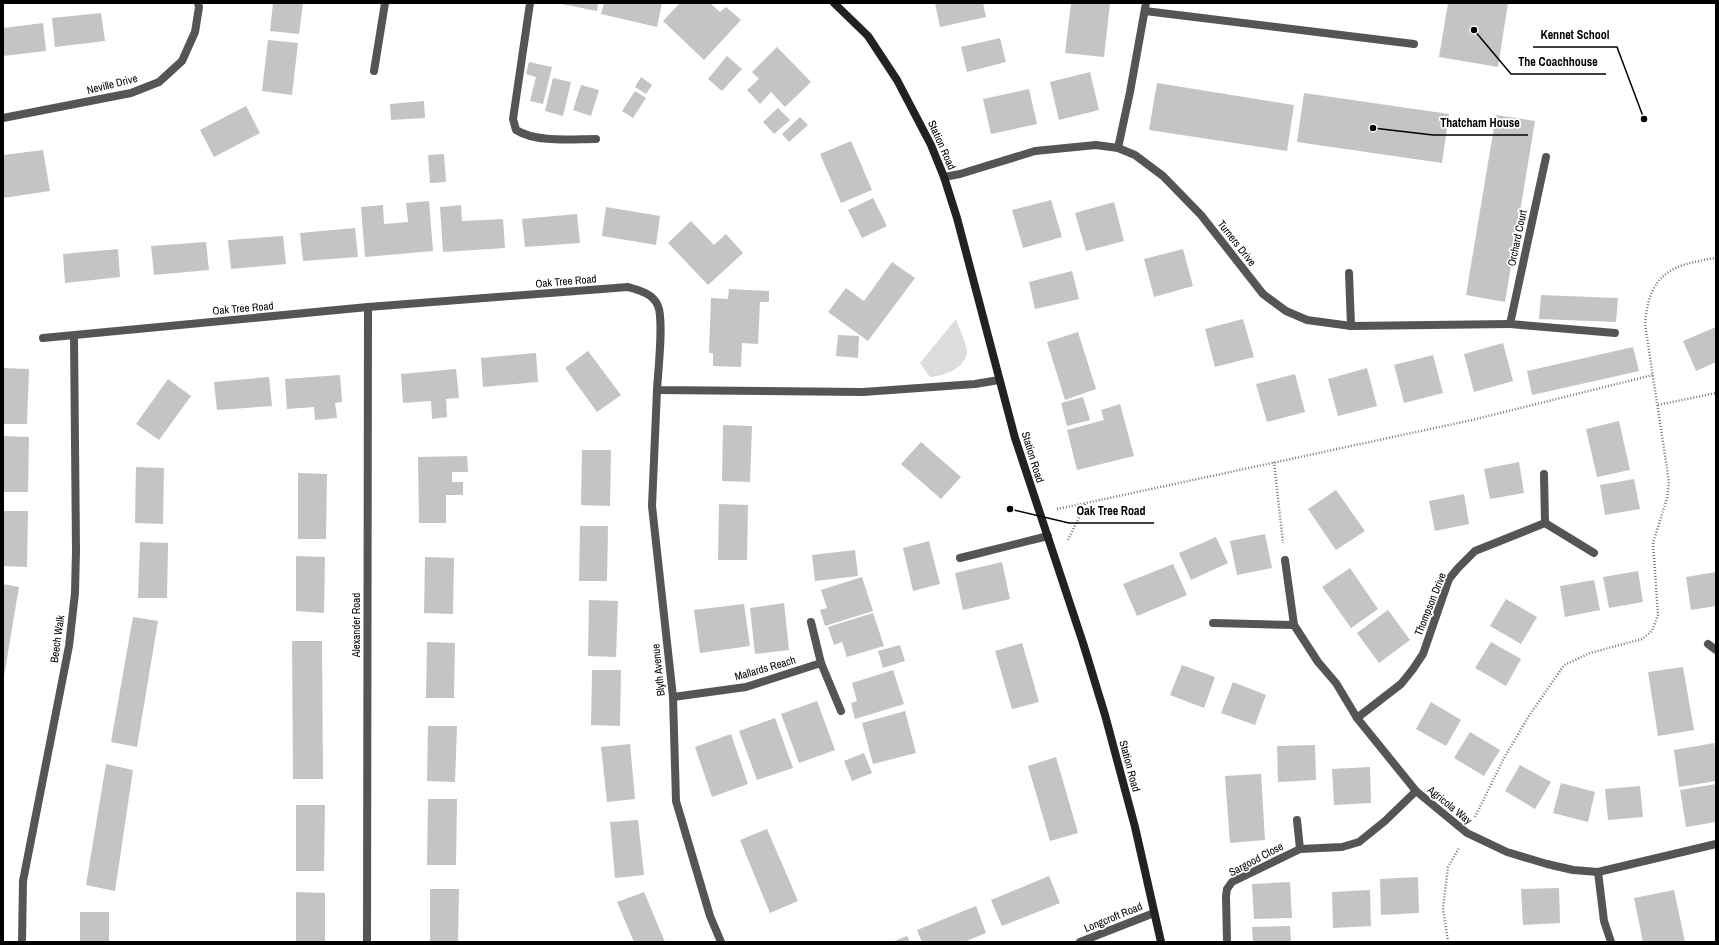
<svg xmlns="http://www.w3.org/2000/svg" width="1719" height="945" font-family="'Archivo Narrow',sans-serif">
	<style>
		.green { fill: #dcdcdc }
		.building { fill: #c4c4c4 }
		.lines { fill: none; stroke-linecap: round; stroke-linejoin: round }
		.path { stroke: #777; stroke-width: 2.5; stroke-dasharray: 1 2; stroke-linecap: butt }
		.lane { stroke: #555; stroke-width: 8 }
		.street { stroke: #555; stroke-width: 8 }
		.secondary { stroke: #222; stroke-width: 8 }
		.labels { text-anchor: middle; dominant-baseline: central; stroke-width: 3.5; stroke-linejoin: round; paint-order: stroke }
		.street-label { font-size: 11px; fill: #000; stroke: #fff }
		.leader { fill: none; stroke: #000; stroke-width: 1.5 }
		.callout-dot { fill: #000; stroke: #fff; stroke-width: 1.5 }
		.callout-label { font-size: 12px; text-anchor: middle; font-weight: bold; fill: #000; stroke: #fff; stroke-width: 3.5; stroke-linejoin: round; paint-order: stroke }
	</style>
	<rect width="100%" height="100%" fill="#fff"/>
	<path class="green" d="M956 319C958 326 967 345 967 352 965 369 943 376 930 377L920 363Z"/>
	<g class="building">
		<path d="M273 3H303L299 34 270 31Z"/>
		<path d="M556 3H598L597 11Z"/>
		<path d="M604 3H662L657 27 601 14Z"/>
		<path d="M680 3H710L720 12 726 7 741 20 704 60 663 21Z"/>
		<path d="M935 3H983L986 17 940 27Z"/>
		<path d="M1071 3H1110L1104 57 1065 53Z"/>
		<path d="M1448 3H1508L1498 67 1439 57Z"/>
		<path d="M101 13 105 41 55 47 52 18Z"/>
		<path d="M43 23 46 51 3 56V28Z"/>
		<path d="M1000 38 1006 62 967 72 961 47Z"/>
		<path d="M268 40 298 43 292 95 262 91Z"/>
		<path d="M777 47 811 82 785 107 771 92 760 104 747 90 759 79 752 72Z"/>
		<path d="M727 56 742 69 722 91 708 79Z"/>
		<path d="M529 62 552 67 543 104 530 101 536 77 526 74Z"/>
		<path d="M1090 72 1099 110 1059 120 1050 82Z"/>
		<path d="M641 77 652 85 646 94 635 87Z"/>
		<path d="M553 78 571 82 563 116 545 111Z"/>
		<path d="M1157 83 1294 105 1287 151 1149 130Z"/>
		<path d="M581 85 599 90 591 116 573 110Z"/>
		<path d="M1029 89 1037 124 991 134 983 99Z"/>
		<path d="M635 91 646 98 633 118 622 111Z"/>
		<path d="M1304 93 1449 114 1442 163 1297 142Z"/>
		<path d="M424 101 425 118 391 120 390 104Z"/>
		<path d="M246 106 260 133 214 157 200 130Z"/>
		<path d="M778 108 790 120 774 134 763 122Z"/>
		<path d="M1496 115 1535 121 1505 302 1466 295Z"/>
		<path d="M800 117 808 125 789 142 782 134Z"/>
		<path d="M851 141 872 190 841 203 820 154Z"/>
		<path d="M43 150 50 191 3 198V155Z"/>
		<path d="M444 154 446 182 430 183 428 155Z"/>
		<path d="M873 198 887 226 862 238 848 210Z"/>
		<path d="M1051 200 1062 237 1023 248 1012 210Z"/>
		<path d="M429 201 433 251 365 257 361 207 383 205 384 224 408 222 406 203Z"/>
		<path d="M1114 202 1124 241 1086 251 1075 213Z"/>
		<path d="M461 205 462 221 503 219 505 248 443 252 440 207Z"/>
		<path d="M606 207 660 216 656 245 602 236Z"/>
		<path d="M577 214 580 243 525 247 522 219Z"/>
		<path d="M691 221 714 245 726 234 743 253 708 285 668 243Z"/>
		<path d="M355 228 358 257 303 261 300 233Z"/>
		<path d="M283 236 286 264 231 269 228 240Z"/>
		<path d="M206 242 209 270 154 275 151 246Z"/>
		<path d="M118 249 120 277 65 283 63 254Z"/>
		<path d="M1183 249 1193 286 1154 297 1144 259Z"/>
		<path d="M892 262 915 278 868 341 828 312 846 288 864 301Z"/>
		<path d="M1072 271 1079 299 1035 309 1029 282Z"/>
		<path d="M729 289 769 291V302H760L758 344 742 343 741 367 713 366V353H709L711 298 728 299Z"/>
		<path d="M1541 295 1618 298 1616 322 1539 319Z"/>
		<path d="M1243 319 1254 357 1215 367 1205 329Z"/>
		<path d="M1716 327V362L1696 371 1683 341Z"/>
		<path d="M1078 332 1096 389 1065 400 1047 342Z"/>
		<path d="M838 335 859 336 858 358 836 356Z"/>
		<path d="M1503 343 1513 381 1474 392 1464 354Z"/>
		<path d="M1633 347 1639 371 1532 395 1527 371Z"/>
		<path d="M588 351 621 395 597 412 565 368Z"/>
		<path d="M536 353 538 382 483 387 481 358Z"/>
		<path d="M1433 355 1443 393 1404 403 1394 365Z"/>
		<path d="M3 368 29 369 27 424H3Z"/>
		<path d="M1367 368 1377 406 1338 416 1328 379Z"/>
		<path d="M456 369 459 398 446 399 447 417 432 419 431 401 403 403 401 374Z"/>
		<path d="M1295 374 1305 412 1267 422 1256 384Z"/>
		<path d="M340 375 342 402 335 403 337 418 315 420 314 407 287 409 285 379Z"/>
		<path d="M269 377 272 406 217 410 214 382Z"/>
		<path d="M168 379 191 396 159 440 136 424Z"/>
		<path d="M1083 397 1090 420 1067 426 1061 403Z"/>
		<path d="M1120 404 1134 456 1077 470 1067 430 1104 420 1101 410Z"/>
		<path d="M1619 421 1630 470 1597 477 1586 429Z"/>
		<path d="M723 425 752 426 750 482 722 481Z"/>
		<path d="M3 436 29 437 28 492H3Z"/>
		<path d="M921 442 961 477 941 499 901 464Z"/>
		<path d="M582 450H611L610 506 581 505Z"/>
		<path d="M467 456 468 472H452V482H463V495H446V523H419L418 457Z"/>
		<path d="M1519 462 1524 493 1490 499 1484 469Z"/>
		<path d="M136 467 164 468 163 524 135 523Z"/>
		<path d="M298 473 327 474 326 539H298Z"/>
		<path d="M1634 479 1640 509 1605 515 1600 485Z"/>
		<path d="M1336 490 1365 531 1336 550 1308 509Z"/>
		<path d="M1464 494 1469 524 1435 531 1429 501Z"/>
		<path d="M719 504 748 505 747 560H718Z"/>
		<path d="M3 511H28L27 567 3 566Z"/>
		<path d="M580 526H608L607 581H579Z"/>
		<path d="M1265 534 1272 568 1237 575 1230 541Z"/>
		<path d="M1216 537 1228 563 1191 580 1179 553Z"/>
		<path d="M929 541 940 584 913 591 903 548Z"/>
		<path d="M140 542 168 543 167 598H138Z"/>
		<path d="M855 550 858 576 815 581 812 555Z"/>
		<path d="M296 556 325 557 324 613 296 611Z"/>
		<path d="M425 557 454 558 453 614 424 613Z"/>
		<path d="M1002 562 1010 599 963 610 955 573Z"/>
		<path d="M1173 564 1187 595 1137 616 1123 584Z"/>
		<path d="M1350 568 1378 609 1351 628 1322 587Z"/>
		<path d="M1638 571 1643 602 1609 608 1603 577Z"/>
		<path d="M1716 572V606L1691 610 1686 577Z"/>
		<path d="M862 577 873 611 825 626 820 610 827 608 821 590Z"/>
		<path d="M1594 580 1600 610 1565 617 1560 586Z"/>
		<path d="M3 584 19 587 4 676H3Z"/>
		<path d="M1506 599 1537 617 1521 644 1490 626Z"/>
		<path d="M589 600 618 601 616 657 588 656Z"/>
		<path d="M784 603 789 650 755 654 750 608Z"/>
		<path d="M744 604 750 646 700 653 694 610Z"/>
		<path d="M1388 610 1410 640 1379 663 1357 633Z"/>
		<path d="M873 613 884 646 847 657 842 642 834 645 828 627Z"/>
		<path d="M133 617 158 621 137 747 111 742Z"/>
		<path d="M292 641H322L323 779H293Z"/>
		<path d="M427 642 455 643 454 698H426Z"/>
		<path d="M1491 642 1521 659 1506 686 1475 668Z"/>
		<path d="M1022 643 1039 702 1012 709 995 651Z"/>
		<path d="M900 645 905 661 883 668 878 651Z"/>
		<path d="M1182 665 1215 677 1204 708 1170 695Z"/>
		<path d="M1683 667 1694 730 1658 736 1648 672Z"/>
		<path d="M592 670H621L620 726 591 725Z"/>
		<path d="M893 670 904 704 855 719 851 703 857 701 852 683Z"/>
		<path d="M1233 682 1266 695 1255 725 1221 713Z"/>
		<path d="M817 701 835 750 799 763 781 714Z"/>
		<path d="M1431 702 1461 720 1446 746 1416 729Z"/>
		<path d="M905 711 916 753 873 764 862 723Z"/>
		<path d="M775 718 793 768 757 780 739 731Z"/>
		<path d="M428 726H457L455 782 427 781Z"/>
		<path d="M1470 732 1500 750 1484 776 1454 758Z"/>
		<path d="M731 734 748 784 712 797 695 747Z"/>
		<path d="M1714 743 1716 757V781L1679 787 1674 750Z"/>
		<path d="M630 744 635 799 607 802 601 747Z"/>
		<path d="M1315 745 1316 780 1278 782 1277 746Z"/>
		<path d="M864 753 872 773 852 781 844 761Z"/>
		<path d="M1056 757 1078 833 1050 841 1028 766Z"/>
		<path d="M106 764 133 770 115 891 86 885Z"/>
		<path d="M1520 765 1551 782 1535 809 1505 791Z"/>
		<path d="M1370 767 1371 803 1334 805 1332 769Z"/>
		<path d="M1261 774 1265 840 1230 843 1225 776Z"/>
		<path d="M1561 783 1595 792 1588 822 1553 813Z"/>
		<path d="M1716 784V822L1686 827 1680 790Z"/>
		<path d="M1640 786 1643 817 1608 820 1605 789Z"/>
		<path d="M428 799H457L456 865H427Z"/>
		<path d="M296 805H325L324 871H296Z"/>
		<path d="M638 820 644 875 615 878 610 822Z"/>
		<path d="M767 829 798 901 770 913 740 840Z"/>
		<path d="M1049 876 1060 903 1002 926 991 900Z"/>
		<path d="M1418 877 1419 913 1381 915 1380 879Z"/>
		<path d="M1290 882 1292 918 1254 919 1252 884Z"/>
		<path d="M1559 888 1560 923 1523 925 1521 889Z"/>
		<path d="M430 889H459L458 942H430Z"/>
		<path d="M1370 890 1371 926 1333 928 1332 892Z"/>
		<path d="M1674 890 1685 942H1643L1634 898Z"/>
		<path d="M296 892 325 893V942H296Z"/>
		<path d="M644 892 665 942H634L617 902Z"/>
		<path d="M976 906 986 933 964 942H922L917 930Z"/>
		<rect x="80" y="912" width="29" height="30"/>
		<path d="M1290 926 1291 942H1253L1252 927Z"/>
		<path d="M907 936 910 942H892Z"/>
	</g>
	<g class="lines">
		<g class="path">
			<path d="M1658 405 1716 393"/>
			<path d="M1274 462 1283 543"/>
			<path d="M1057 509 1086 503"/>
			<path d="M1068 540 1086 503 1472 420 1653 375"/>
			<path d="M1475 817 1504 758 1529 716 1564 665 1590 653 1642 639 1652 631 1658 615 1653 543 1667 498 1669 482 1645 324C1649 274 1670 265 1716 258"/>
			<path d="M1448 942 1443 908 1448 867 1459 848"/>
		</g>
		<g class="lane">
			<path d="M530 3 513 119 516 130C537 143 572 139 596 139"/>
			<path d="M1145 11 1414 44"/>
			<path d="M374 71 385 3"/>
			<path d="M1546 157 1510 324 1615 333"/>
		</g>
		<g class="street">
			<path d="M3 118 131 93 159 82 182 61 195 32 199 7 198 3"/>
			<path d="M1118 148 1130 92 1146 3"/>
			<path d="M944 177 960 174 1035 151 1096 145 1118 148 1135 155 1163 176 1201 215 1263 294 1286 311 1307 320 1351 326 1510 324"/>
			<path d="M1349 273 1351 326"/>
			<path d="M43 338 368 307 628 287C639 290 654 294 658 306 664 320 658 372 657 390L863 392 975 384 999 380"/>
			<path d="M657 390 652 506 673 697 676 801 710 916 721 942"/>
			<path d="M1544 474 1545 523"/>
			<path d="M960 558 1048 536"/>
			<path d="M1213 623 1294 625 1285 560"/>
			<path d="M1294 625 1318 662 1336 683 1357 718 1416 791 1467 833 1507 852 1547 864 1573 870 1598 872 1716 844"/>
			<path d="M1708 644 1716 650"/>
			<path d="M821 663 841 711"/>
			<path d="M673 697 746 687 821 663 811 622"/>
			<path d="M1357 718 1401 684 1413 669 1423 654 1449 579 1458 568 1475 551 1545 523 1594 553"/>
			<path d="M1297 820 1300 849"/>
			<path d="M1598 872 1604 921 1611 942"/>
			<path d="M22 942 23 881 69 646 75 593 76 550 74 336"/>
			<path d="M367 942 368 307"/>
			<path d="M1080 942 1154 913"/>
			<path d="M1227 942 1226 896 1227 889 1232 882 1300 849 1342 847 1359 842 1385 821 1416 791"/>
		</g>
		<path class="secondary" d="M834 3 868 36 897 80 931 145 944 177 957 218 1015 438 1083 643 1105 715 1135 827 1161 942"/>
	</g>
	<g class="labels">
		<g class="street-label">
			<text transform="translate(112 84) rotate(-14)">Neville Drive</text>
			<text transform="translate(942 145) rotate(66)">Station Road</text>
			<text transform="translate(1517 238) rotate(-78)">Orchard Court</text>
			<text transform="translate(1237 243) rotate(52)">Turners Drive</text>
			<text transform="translate(566 281) rotate(-5)">Oak Tree Road</text>
			<text transform="translate(243 308) rotate(-5)">Oak Tree Road</text>
			<text transform="translate(1033 457) rotate(73)">Station Road</text>
			<text transform="translate(1430 604) rotate(-68)">Thompson Drive</text>
			<text transform="translate(356 625) rotate(-90)">Alexander Road</text>
			<text transform="translate(57 639) rotate(-82)">Beech Walk</text>
			<text transform="translate(765 668) rotate(-16)">Mallards Reach</text>
			<text transform="translate(658 670) rotate(-96)">Blyth Avenue</text>
			<text transform="translate(1130 766) rotate(75)">Station Road</text>
			<text transform="translate(1450 805) rotate(39)">Agricola Way</text>
			<text transform="translate(1256 859) rotate(-28)">Sargood Close</text>
			<text transform="translate(1113 917) rotate(-22)">Longcroft Road</text>
		</g>
	</g>
	<path class="leader" d="M1644 119L1617 47H1533M1474 30L1511 74H1606M1373 128L1433 135H1528M1010 509L1069 523H1154"/>
	<g class="callout-dot">
		<circle cx="1644" cy="119" r="4"/>
		<circle cx="1474" cy="30" r="4"/>
		<circle cx="1373" cy="128" r="4"/>
		<circle cx="1010" cy="509" r="4"/>
	</g>
	<g class="callout-label">
		<text x="1575" y="39">Kennet School</text>
		<text x="1558" y="66">The Coachhouse</text>
		<text x="1480" y="127">Thatcham House</text>
		<text x="1111" y="515">Oak Tree Road</text>
	</g>
	<rect width="1719" height="945" fill="none" stroke="#000000" stroke-width="8"/>
</svg>
